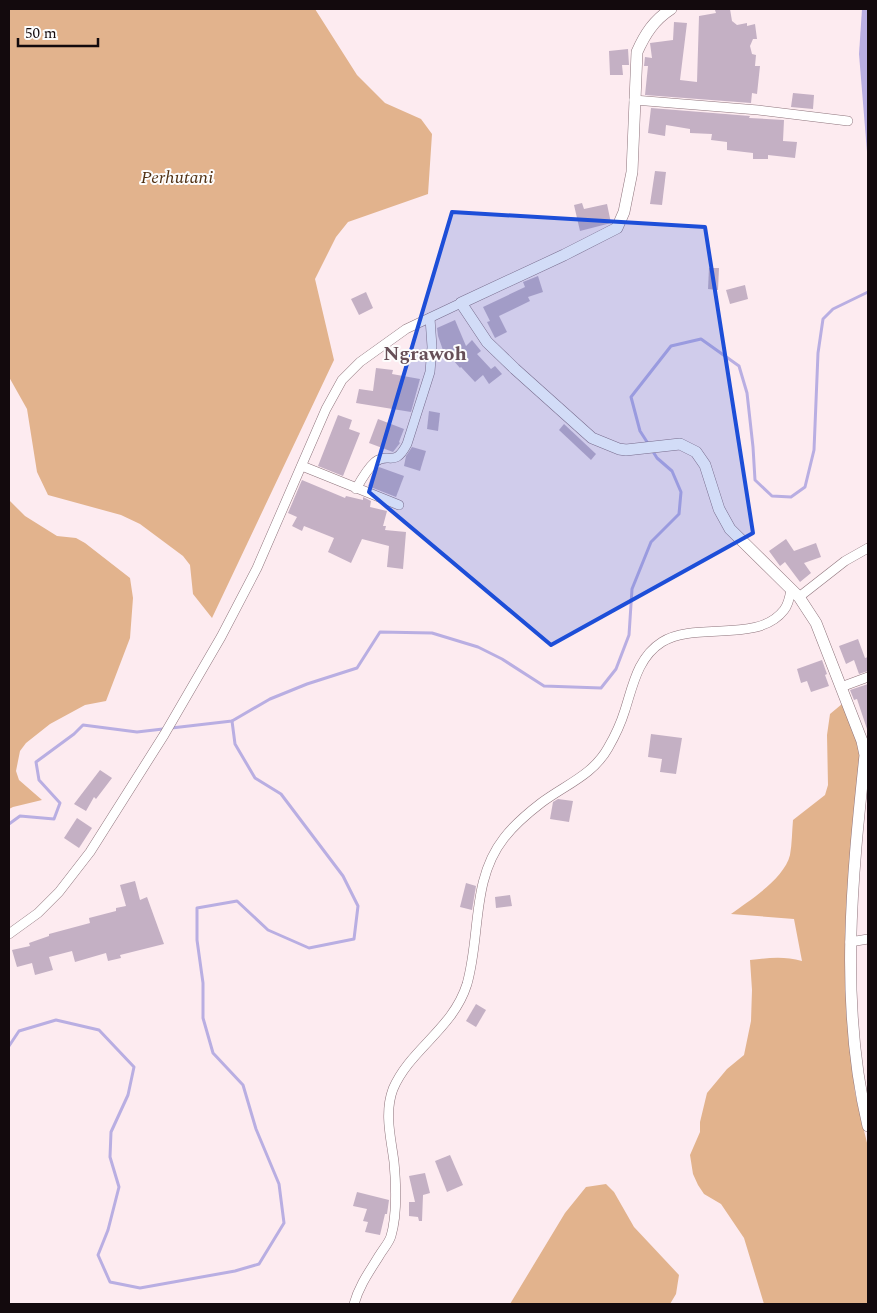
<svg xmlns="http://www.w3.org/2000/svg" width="877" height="1313" font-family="Spectral,serif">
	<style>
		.forest { fill: #e2b38d }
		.water { fill: #b9aee2 }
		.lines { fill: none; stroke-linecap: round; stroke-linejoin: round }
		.stream { stroke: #b9aee2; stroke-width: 3 }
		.building { fill: #c4b0c4 }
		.minor-casing { stroke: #8e747c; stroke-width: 10 }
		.tertiary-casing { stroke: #8e747c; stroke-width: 12 }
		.minor { stroke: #fff; stroke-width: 9 }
		.tertiary { stroke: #fff; stroke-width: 11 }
		.marked { fill: #1d4ed8; fill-opacity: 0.2; stroke: #1d4ed8; stroke-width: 4; stroke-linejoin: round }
		.labels { text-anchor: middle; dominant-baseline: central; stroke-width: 4; stroke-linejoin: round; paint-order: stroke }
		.park-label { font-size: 18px; font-style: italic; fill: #503012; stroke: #fdfdfd }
		.quarter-label { font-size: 20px; font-weight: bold; fill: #674f57; stroke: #fdfdfd }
	</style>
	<rect width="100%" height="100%" fill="#fdebf0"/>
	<g class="forest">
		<path d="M9 9H315L357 75 385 103 421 119 432 134 428 194 348 222 336 237 315 279 334 360 212 618 193 594 190 565 183 556 140 524 121 515 48 495 37 472 27 409 9 377Z"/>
		<path d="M9 500 25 516 57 536 76 538 85 543 130 578 133 598 130 638 106 701 85 705 50 724 26 743 20 751 16 771 19 780 42 800 13 807 9 809Z"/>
		<path d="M842 704 858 742 861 755 851 845 845 943 847 1010 855 1093 868 1147V1304H764L744 1238 721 1204 704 1194 698 1185 693 1174 690 1155 700 1132V1122L707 1093 727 1069 744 1055 751 1021 752 990 750 960C768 958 784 956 802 961L794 919 731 914C750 900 784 879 790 855 792 844 792 831 793 820L825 795 828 785 827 735 830 714Z"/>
		<path d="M606 1184 614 1192 634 1227 679 1275 676 1294 670 1304H510L565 1213 586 1187Z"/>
	</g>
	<path class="water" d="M862 9H868V164L859 54Z"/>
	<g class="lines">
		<g class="stream">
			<path d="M649 445 640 431 631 397 671 346 701 339 739 366 747 393 753 447 755 480 772 496 791 497 805 487 814 450 818 353 823 319 833 309 868 292"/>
			<path d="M9 824 20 816 54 819 60 803 39 780 36 762 74 734 83 725 137 732 232 721 270 699 307 684 357 668 380 632 432 633 478 647 502 659 544 686 601 688 616 669 629 635 632 589 651 542 679 514 681 492 672 471 657 458 652 450"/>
			<path d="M9 1046 19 1031 56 1020 99 1030 134 1067 128 1095 111 1132 110 1157 119 1187 108 1230 98 1255 110 1282 140 1288 235 1271 259 1264 284 1223 279 1184 256 1129 243 1085 213 1053 203 1018V983L197 940V908L237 901 268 930 309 948 354 939 358 906 343 876 281 794 255 778 235 744 232 721"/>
		</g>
	</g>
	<g class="building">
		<path d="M730 9 732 21 737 25 747 23V26L755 24 757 39H753L750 46 752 54 756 55 755 66H760L757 94 752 93 751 103 645 95 648 66H644L645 57 652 58 650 43 673 40 674 22 687 23 680 80 697 82 699 16 716 13 715 10Z"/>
		<path d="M628 49 629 65H622L623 75H610L609 51Z"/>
		<path d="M793 93 814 95 813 109 791 107Z"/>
		<path d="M651 108 750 116 749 118 784 120 783 141 797 142 795 158 768 155V159H753V153L727 150V142L711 140 712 134 690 133V129L666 125 665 136 648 133Z"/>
		<path d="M655 171 666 172 662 205 650 204Z"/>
		<path d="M582 203 584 209 607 204 611 223 580 231 574 205Z"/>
		<path d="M709 268H719L718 290 708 289Z"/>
		<path d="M538 276 543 292 528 297 530 301 499 316 507 332 495 338 487 322 490 321 483 307 525 287 523 282Z"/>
		<path d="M745 285 748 299 730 304 726 290Z"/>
		<path d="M366 292 373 308 359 315 351 299Z"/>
		<path d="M455 320 466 346 472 340 481 351 477 354 491 369 495 366 502 374 489 384 483 375 475 382 461 367 460 368 446 352 444 353 438 336 437 328Z"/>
		<path d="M376 368 393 370 392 374 420 379 411 412 356 403 359 389 373 391Z"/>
		<path d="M429 411 440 413 438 431 427 429Z"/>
		<path d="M338 415 352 420 349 429 360 433 343 476 318 466Z"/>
		<path d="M378 419 404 429 399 442 400 443 393 452 369 443Z"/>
		<path d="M564 424 596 454 591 460 559 430Z"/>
		<path d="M412 447 426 451 420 471 404 466 406 456Z"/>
		<path d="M379 467 404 476 396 497 368 486 372 475Z"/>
		<path d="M302 480 345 498 346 496 363 500V497L371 501 370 507 387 511 383 526H386L385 530 406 532 403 569 387 567 389 546 362 539 351 563 328 552 334 538 304 526 302 531 292 526 297 517 288 513Z"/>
		<path d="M786 539 794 551 816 543 821 557 804 563 811 573 800 582 785 562 780 566 769 551Z"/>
		<path d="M858 639 865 658 868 657V671L859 674 854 660 846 664 839 646Z"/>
		<path d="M822 660 827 674 825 675 829 686 811 692 807 681 801 683 797 669Z"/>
		<path d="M868 684V728L867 729 857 699 854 700 850 690Z"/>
		<path d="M651 734 682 738 676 774 660 772 662 759 648 757Z"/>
		<path d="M100 770 112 778 96 799 94 797 86 811 74 804Z"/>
		<path d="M558 799 573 801 569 822 550 819 553 802Z"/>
		<path d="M77 818 92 828 79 848 64 838Z"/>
		<path d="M135 881 140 900 147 897 164 944 120 955 121 958 108 961 106 953 75 962 72 951 49 957 53 970 35 975 32 963 17 967 12 950 30 946 29 943 49 936V934L90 923 89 918 116 911V908L126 906 120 885Z"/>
		<path d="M466 883 476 886 472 910 460 907Z"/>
		<path d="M510 895 512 906 496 908 495 897Z"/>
		<path d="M476 1004 486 1010 476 1027 466 1021Z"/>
		<path d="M450 1155 463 1185 447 1192 435 1161Z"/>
		<path d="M425 1173 430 1193 423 1195 422 1221H419L418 1217 409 1216V1202H415L409 1176Z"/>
		<path d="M357 1192 389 1200 387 1214H385L380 1235 365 1232 368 1222 363 1221 367 1209 353 1206Z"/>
	</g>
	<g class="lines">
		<defs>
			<g id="minor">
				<path d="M634 100 758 110 848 121"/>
				<path d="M302 466 399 505"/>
				<path d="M356 489C361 480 367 469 375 462 389 451 394 469 407 444L430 372 432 347 430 318"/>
				<path d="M799 597 845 561 868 548"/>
				<path d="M841 687 868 677"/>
				<path d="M9 934 38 913 59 892 90 852 164 735 221 637 257 568 326 409 342 380 360 362 406 329 461 303"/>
				<path d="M850 942 868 939"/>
				<path d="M354 1304C359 1286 369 1272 379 1256 383 1249 389 1243 391 1236 397 1216 396 1183 394 1162 391 1138 384 1113 393 1089 410 1049 453 1029 467 984 481 935 471 880 504 838 514 825 528 813 541 803 565 785 593 775 608 748 615 736 621 723 625 710 633 685 638 657 662 642 696 621 758 644 784 610 788 605 790 596 791 589"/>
			</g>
			<path id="tertiary" d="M671 9C654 20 645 34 637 52L632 172 624 212 617 228 564 255 461 303 487 342 515 369 592 438 619 449 626 450 680 444 696 452 705 465 719 509 730 529 799 597 816 623 862 741 865 755C852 878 839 1004 868 1126"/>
		</defs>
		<use href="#minor" class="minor-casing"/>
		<use href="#tertiary" class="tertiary-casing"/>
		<use href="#minor" class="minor"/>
		<use href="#tertiary" class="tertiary"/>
	</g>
	<path class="marked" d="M452 212 705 227 753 533 551 645 369 492Z"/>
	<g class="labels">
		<g class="park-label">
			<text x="177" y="177">Perhutani</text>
		</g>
		<g class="quarter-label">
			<text x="425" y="354">Ngrawoh</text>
		</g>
	</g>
	<rect width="877" height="1313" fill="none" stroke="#130a0d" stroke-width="20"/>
	<path d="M18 38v8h80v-8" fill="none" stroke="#130a0d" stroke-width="2.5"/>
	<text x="25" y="38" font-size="15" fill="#130a0d" stroke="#fdfdfd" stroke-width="4" paint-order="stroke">50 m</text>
</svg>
